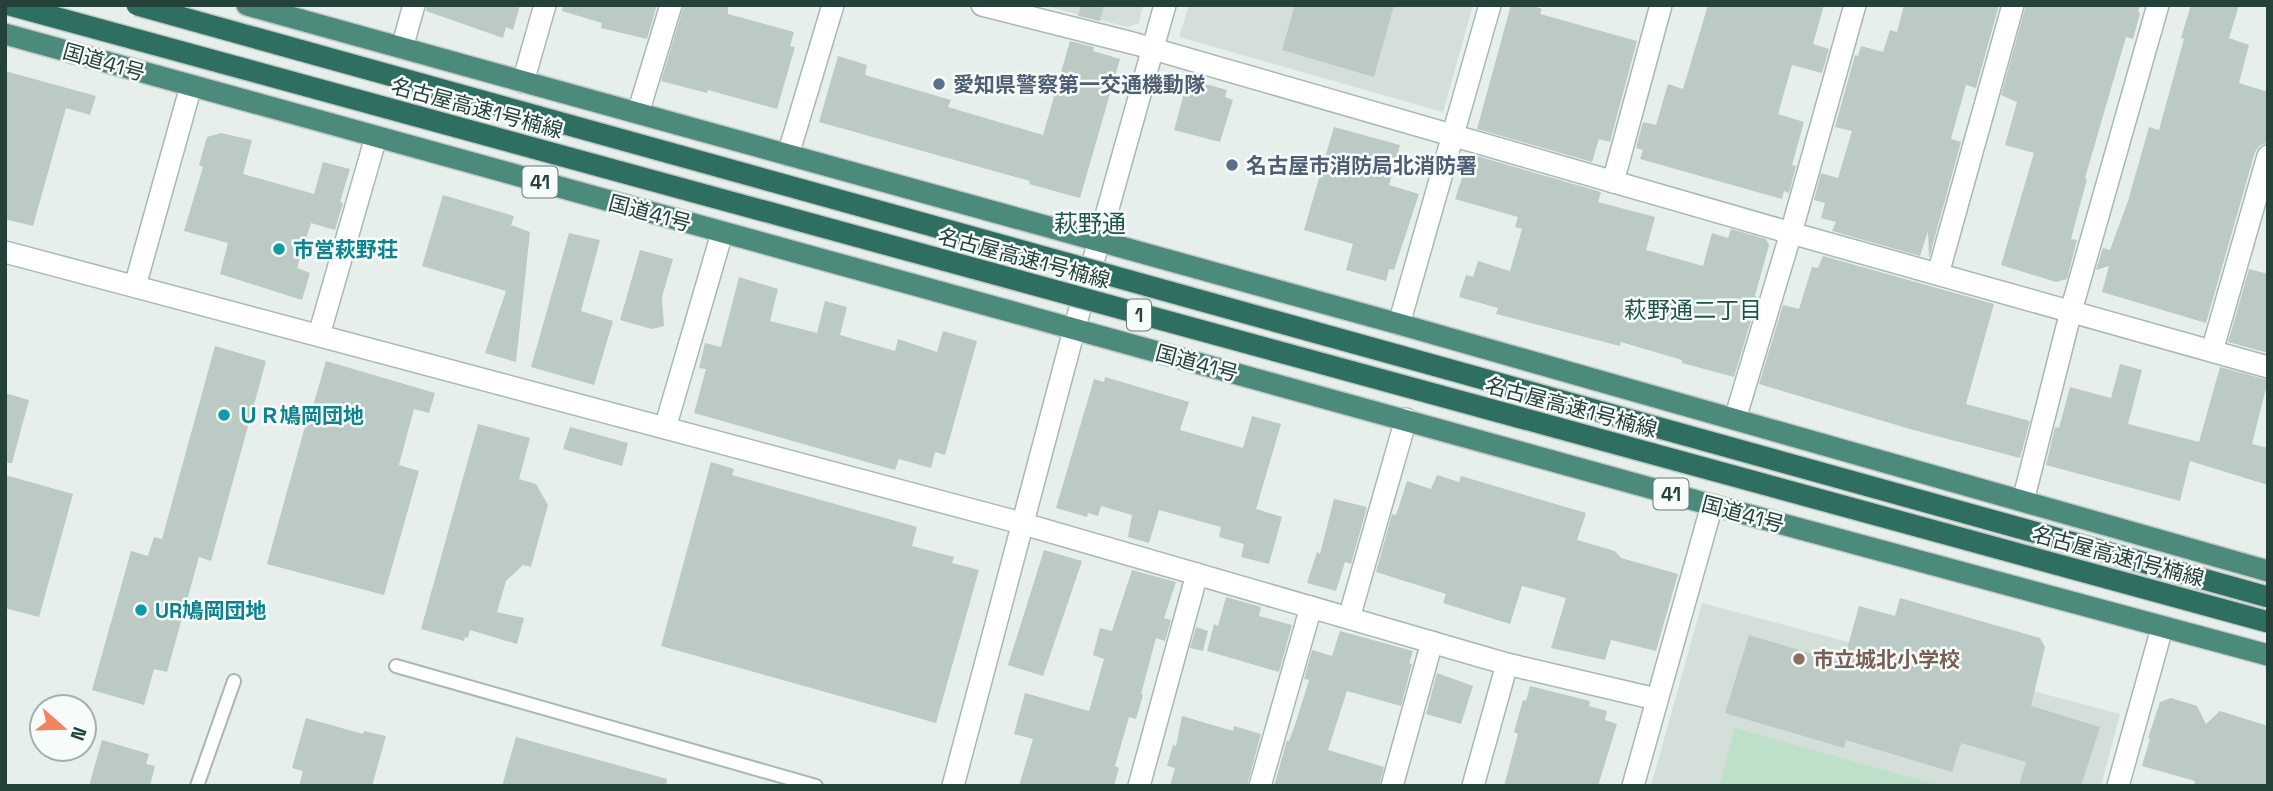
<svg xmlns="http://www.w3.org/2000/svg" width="2273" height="791" font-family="'Space Grotesk','Noto Sans JP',sans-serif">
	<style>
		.built { fill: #d4dfda }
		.green { fill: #bfe0c8 }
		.building { fill: #bbcac4 }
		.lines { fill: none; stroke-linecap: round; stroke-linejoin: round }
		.service-casing { stroke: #a8b8b2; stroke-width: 16 }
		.minor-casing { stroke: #a8b8b2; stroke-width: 24 }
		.tertiary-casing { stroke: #a8b8b2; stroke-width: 24 }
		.trunk-casing { stroke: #c2cac8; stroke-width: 24 }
		.service { stroke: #fff; stroke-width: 12 }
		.minor { stroke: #fff; stroke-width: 21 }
		.tertiary { stroke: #fff; stroke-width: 21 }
		.trunk { stroke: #4c8a7c; stroke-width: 21 }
		.motorway-bridge-casing { stroke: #c2cac8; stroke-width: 24; stroke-linecap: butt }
		.motorway-bridge { stroke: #2f6f62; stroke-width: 21 }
		.service-dot { fill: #5c6f8a; stroke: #f7fbf9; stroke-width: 2.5 }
		.culture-dot { fill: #0f9aa8; stroke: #f7fbf9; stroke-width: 2.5 }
		.education-dot { fill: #8d6e63; stroke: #f7fbf9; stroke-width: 2.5 }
		.labels { text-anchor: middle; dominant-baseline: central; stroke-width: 5; stroke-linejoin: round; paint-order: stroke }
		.shield { fill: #f7fbf9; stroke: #637a73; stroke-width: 2 }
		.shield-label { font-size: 19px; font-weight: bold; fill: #24423a }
		.street-label { font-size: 21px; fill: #24423a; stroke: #f7fbf9 }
		.service-label { font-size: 21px; font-weight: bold; fill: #4e5e75; stroke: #f7fbf9; text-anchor: start }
		.culture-label { font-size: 21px; font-weight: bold; fill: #0d838f; stroke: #f7fbf9; text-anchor: start }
		.education-label { font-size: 21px; font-weight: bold; fill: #785e54; stroke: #f7fbf9; text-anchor: start }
		.neighbourhood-label { font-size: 23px; fill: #1f5548; stroke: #f7fbf9 }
		.quarter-label { font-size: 24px; fill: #1f5548; stroke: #f7fbf9 }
	</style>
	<rect width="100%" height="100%" fill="#e6efeb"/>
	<g class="built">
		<path d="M1041 5H1143L1139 23 1128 27Z"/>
		<path d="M1189 5H1473L1443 112 1179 37Z"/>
		<path d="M1702 603 2120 714 2101 786H1651Z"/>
	</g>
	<path class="green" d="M1735 728 1941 786H1719Z"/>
	<g class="building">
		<path d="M427 5H520L513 30 506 27 503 38 426 11Z"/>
		<path d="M563 5H657L647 39 601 28 602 23 562 11Z"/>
		<path d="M684 5H728V14L794 32 790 46 795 47 777 109 708 90 707 93 661 81Z"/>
		<path d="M1081 5H1104L1100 21 1078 16Z"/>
		<path d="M1295 5H1394L1374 77 1282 50Z"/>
		<path d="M1511 5H1530L1542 9 1540 14 1637 41 1610 142 1599 139 1592 162 1477 129Z"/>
		<path d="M1708 5H1824L1813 44 1829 49 1822 73 1792 65 1778 114 1804 122 1792 165 1796 166 1789 193 1784 191 1782 199 1640 159 1643 150 1636 148 1643 122 1656 125 1668 84 1683 89Z"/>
		<path d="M1904 5H1999L1976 88 1966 85 1951 139 1961 142 1929 258 1928 231 1920 256 1832 231 1836 222 1821 218 1825 203 1814 200 1821 173 1838 178 1852 131 1835 127 1855 55 1858 56 1861 46 1883 52 1890 30 1897 32Z"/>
		<path d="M2026 5H2140L2138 12 2140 13 2133 39 2126 37 2085 178 2087 179 2071 239 2077 240 2067 279 2056 282 2001 265 2034 153 2005 145 2017 102 2001 95Z"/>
		<path d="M2191 5H2239L2229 38 2249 45 2239 83 2268 92V138L2266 143 2259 146 2255 152 2206 323 2102 292 2109 266 2096 270 2103 248 2110 250 2128 201 2149 127 2159 130 2184 39 2181 38Z"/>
		<path d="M1070 41 1094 47 1093 51 1120 59 1080 198 1029 184 1030 181 819 122 838 56 867 65 865 75 951 100 948 107 1043 135Z"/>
		<path d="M5 71 96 96 90 115 66 108 33 226 5 219Z"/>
		<path d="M1188 79 1227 90 1225 97 1233 100 1220 142 1174 130Z"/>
		<path d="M1334 127 1400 145 1389 185 1419 194 1394 270 1389 269 1386 281 1346 270 1353 244 1304 230Z"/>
		<path d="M221 133 252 140 243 174 314 194 323 162 350 169 340 202 343 203 335 230 311 223 297 268 310 273 302 300 220 274 228 243 184 231 203 167 199 165 207 137Z"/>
		<path d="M1470 154 1601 192 1598 202 1655 217 1646 250 1703 266 1712 233 1728 238 1731 229 1766 239 1769 245 1755 296 1758 297 1734 377 1682 363V360L1621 342 1620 346 1496 314 1498 308 1459 297 1466 275 1473 277 1478 261 1510 271 1522 229 1515 227 1518 217 1455 199Z"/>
		<path d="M443 195 514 216 511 225 530 232 516 362 485 353 506 291 422 266Z"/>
		<path d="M569 233 600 240 581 311 613 321 594 385 531 367Z"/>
		<path d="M640 250 673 259 662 297 664 326 652 329 620 320Z"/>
		<path d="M1823 256 1994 304 1966 404 2030 421 2020 458 1910 429 1759 384 1783 305 1799 309 1812 267 1818 268Z"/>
		<path d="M2249 269 2268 274V353L2228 342Z"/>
		<path d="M739 277 778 289 770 321 817 333 825 301 847 307 840 335 895 351 898 339 937 352 943 331 977 341 945 455 935 452 931 468 899 459 895 470 694 413 706 369 699 368 705 343 721 347Z"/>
		<path d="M215 346 266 361 211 561 199 557 167 672 154 669 144 705 92 690 131 551 148 556 154 537 162 539Z"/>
		<path d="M326 361 435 393 429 413 414 409 399 465 419 471 384 595 267 564 309 412 311 413Z"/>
		<path d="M2120 364 2142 370 2128 424 2199 442 2220 367 2268 380 2252 444 2268 448V485L2190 461 2180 501 2046 465 2055 427 2059 428 2070 387 2111 398Z"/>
		<path d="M1105 377 1189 402 1180 430 1243 448 1252 416 1281 424 1256 509 1282 517 1269 564 1241 557 1244 544 1219 537 1221 527 1159 510 1149 543 1128 537 1132 515 1101 506 1098 516 1088 513 1087 517 1056 508 1094 379 1104 382Z"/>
		<path d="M5 393 29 400 12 463H5Z"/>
		<path d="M478 424 530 438 519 479 536 484 548 505 531 567 523 565 506 581 497 612 524 618 517 644 470 630 468 638 465 637 464 641 421 629Z"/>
		<path d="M570 427 628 443 622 466 563 449Z"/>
		<path d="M711 462 734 469 732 475 917 527 912 546 954 557 952 563 979 570 936 723 661 646Z"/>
		<path d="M5 475 73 494 39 617 5 608Z"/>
		<path d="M1437 475 1459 482 1461 476 1586 513 1577 540 1615 551 1621 558 1678 574 1656 651 1611 640 1605 660 1551 648 1566 598 1522 586 1510 624 1443 603 1446 594 1376 572 1392 514 1396 515 1407 481 1431 489Z"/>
		<path d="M1334 499 1367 507 1351 564 1345 562 1336 591 1307 583 1317 552 1320 554Z"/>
		<path d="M1044 550 1082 561 1043 676 1008 665Z"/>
		<path d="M1132 570 1176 582 1164 618 1171 620 1165 641 1156 638 1141 694 1143 695 1136 719 1129 717 1115 766 1119 768 1114 786H1019L1033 739 1014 734 1025 693 1089 711 1104 659 1093 655 1100 628 1112 631Z"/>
		<path d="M1226 597 1261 607 1259 616 1292 625 1279 672 1207 651 1214 624 1218 626Z"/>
		<path d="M1900 598 2040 638 2045 647 2031 706 2100 727 2081 786H2019L2026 762 1961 743 1952 772 1846 740 1844 748 1725 713 1749 635 1843 663 1859 606 1895 616Z"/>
		<path d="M1196 627 1208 631 1203 651 1190 648Z"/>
		<path d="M1340 631 1413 651 1409 663 1412 664 1401 706 1347 691 1328 750 1384 767 1379 786H1274L1287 740 1289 741 1295 725 1309 680 1304 679 1312 650 1332 656Z"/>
		<path d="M1437 673 1473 686 1461 724 1426 714Z"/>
		<path d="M1530 686 1590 701 1589 706 1607 711 1605 720 1617 724 1598 786H1504L1518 734 1514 732 1523 700 1526 701Z"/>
		<path d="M2171 698 2197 706 2206 724 2220 711 2268 726V786H2194L2195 781 2142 766 2150 739 2148 738 2160 702Z"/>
		<path d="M1182 716 1233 731 1234 726 1261 734 1247 786H1170L1175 768 1167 766 1173 745 1176 746Z"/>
		<path d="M306 718 363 734 364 731 386 736 372 786H299L303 771 292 768Z"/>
		<path d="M516 737 667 779 666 786H502Z"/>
		<path d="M102 740 149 754 146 764 155 766 150 786H89Z"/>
	</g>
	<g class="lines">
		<defs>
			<g id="service">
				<path d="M396 666 816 786"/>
				<path d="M197 786 234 681"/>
			</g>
			<g id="minor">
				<path d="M982 5 1136 44 1791 233 2268 367"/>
				<path d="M402 48 414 5"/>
				<path d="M523 82 545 5"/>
				<path d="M638 113 671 5"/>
				<path d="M788 155 833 5"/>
				<path d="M1613 182 1661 5"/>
				<path d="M5 252 1010 520 1507 664 1656 699"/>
				<path d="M1938 274 2013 5"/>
				<path d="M135 286 191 86"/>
				<path d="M1399 324 1490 5"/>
				<path d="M319 335 376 137"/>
				<path d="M2212 351 2268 156"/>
				<path d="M1735 419 1791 233 1855 5"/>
				<path d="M665 428 722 233"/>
				<path d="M2023 501 2071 311 2158 5"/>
				<path d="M1349 618 1406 419"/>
				<path d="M1139 786 1197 574"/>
				<path d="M1260 786 1311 607"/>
				<path d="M1392 786 1432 642"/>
				<path d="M1473 786 1507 664"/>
				<path d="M1633 786 1712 505"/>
				<path d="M2118 786 2162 628"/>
			</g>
			<path id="tertiary" d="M953 786 1074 330 1165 5"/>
			<g id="trunk">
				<path d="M247 5 1399 324 2268 571"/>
				<path d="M5 34 1712 505 2268 655"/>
			</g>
		</defs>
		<use href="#service" class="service-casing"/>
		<use href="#minor" class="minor-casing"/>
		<use href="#tertiary" class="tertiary-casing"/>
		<use href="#trunk" class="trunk-casing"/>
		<use href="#service" class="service"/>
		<use href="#minor" class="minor"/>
		<use href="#tertiary" class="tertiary"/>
		<use href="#trunk" class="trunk"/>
		<defs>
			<g id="motorway-bridge">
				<path d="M10 5 2268 622"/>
				<path d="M137 5 2268 597"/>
			</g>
		</defs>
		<use href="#motorway-bridge" class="motorway-bridge-casing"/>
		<use href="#motorway-bridge" class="motorway-bridge"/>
	</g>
	<g class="service-dot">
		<circle cx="939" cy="84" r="7"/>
		<circle cx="1232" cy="165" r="7"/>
	</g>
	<g class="culture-dot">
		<circle cx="279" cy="249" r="7"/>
		<circle cx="224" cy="415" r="7"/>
		<circle cx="141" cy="610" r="7"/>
	</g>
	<circle class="education-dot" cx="1799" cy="659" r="7"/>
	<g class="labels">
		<g class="shield">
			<rect x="522.5" y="166.5" width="35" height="31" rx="5"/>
			<rect x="1127" y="299.5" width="24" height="31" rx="5"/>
			<rect x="1653.5" y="478.5" width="35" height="31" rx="5"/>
		</g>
		<g class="shield-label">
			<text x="540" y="182">41</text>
			<text x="1139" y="315">1</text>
			<text x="1671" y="494">41</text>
		</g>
		<g class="street-label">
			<text transform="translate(104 62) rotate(16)">国道41号</text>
			<text transform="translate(477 108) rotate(15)">名古屋高速1号楠線</text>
			<text transform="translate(650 213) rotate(15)">国道41号</text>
			<text transform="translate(1024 258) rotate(15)">名古屋高速1号楠線</text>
			<text transform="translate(1197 363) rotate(15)">国道41号</text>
			<text transform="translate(1571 407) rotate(15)">名古屋高速1号楠線</text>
			<text transform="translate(1743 514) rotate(15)">国道41号</text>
			<text transform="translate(2118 556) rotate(15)">名古屋高速1号楠線</text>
		</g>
		<g class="service-label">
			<text x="953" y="84">愛知県警察第一交通機動隊</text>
			<text x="1246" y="165">名古屋市消防局北消防署</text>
		</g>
		<g class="culture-label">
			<text x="293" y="249">市営萩野荘</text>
			<text x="238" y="415">ＵＲ鳩岡団地</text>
			<text x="155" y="610">UR鳩岡団地</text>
		</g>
		<g class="education-label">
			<text x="1813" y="659">市立城北小学校</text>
		</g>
		<g class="neighbourhood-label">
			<text x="1693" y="310">萩野通二丁目</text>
		</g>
		<g class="quarter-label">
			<text x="1090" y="223">萩野通</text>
		</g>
	</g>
	<rect width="2273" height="791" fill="none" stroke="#24423a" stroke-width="14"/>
	<g transform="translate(63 728) rotate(110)"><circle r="33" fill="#f7fbf9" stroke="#a3b1ad" stroke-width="2"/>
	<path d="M0-5L12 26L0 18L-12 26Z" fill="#f4845f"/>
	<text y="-10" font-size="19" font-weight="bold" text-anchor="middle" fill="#24423a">N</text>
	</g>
</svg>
